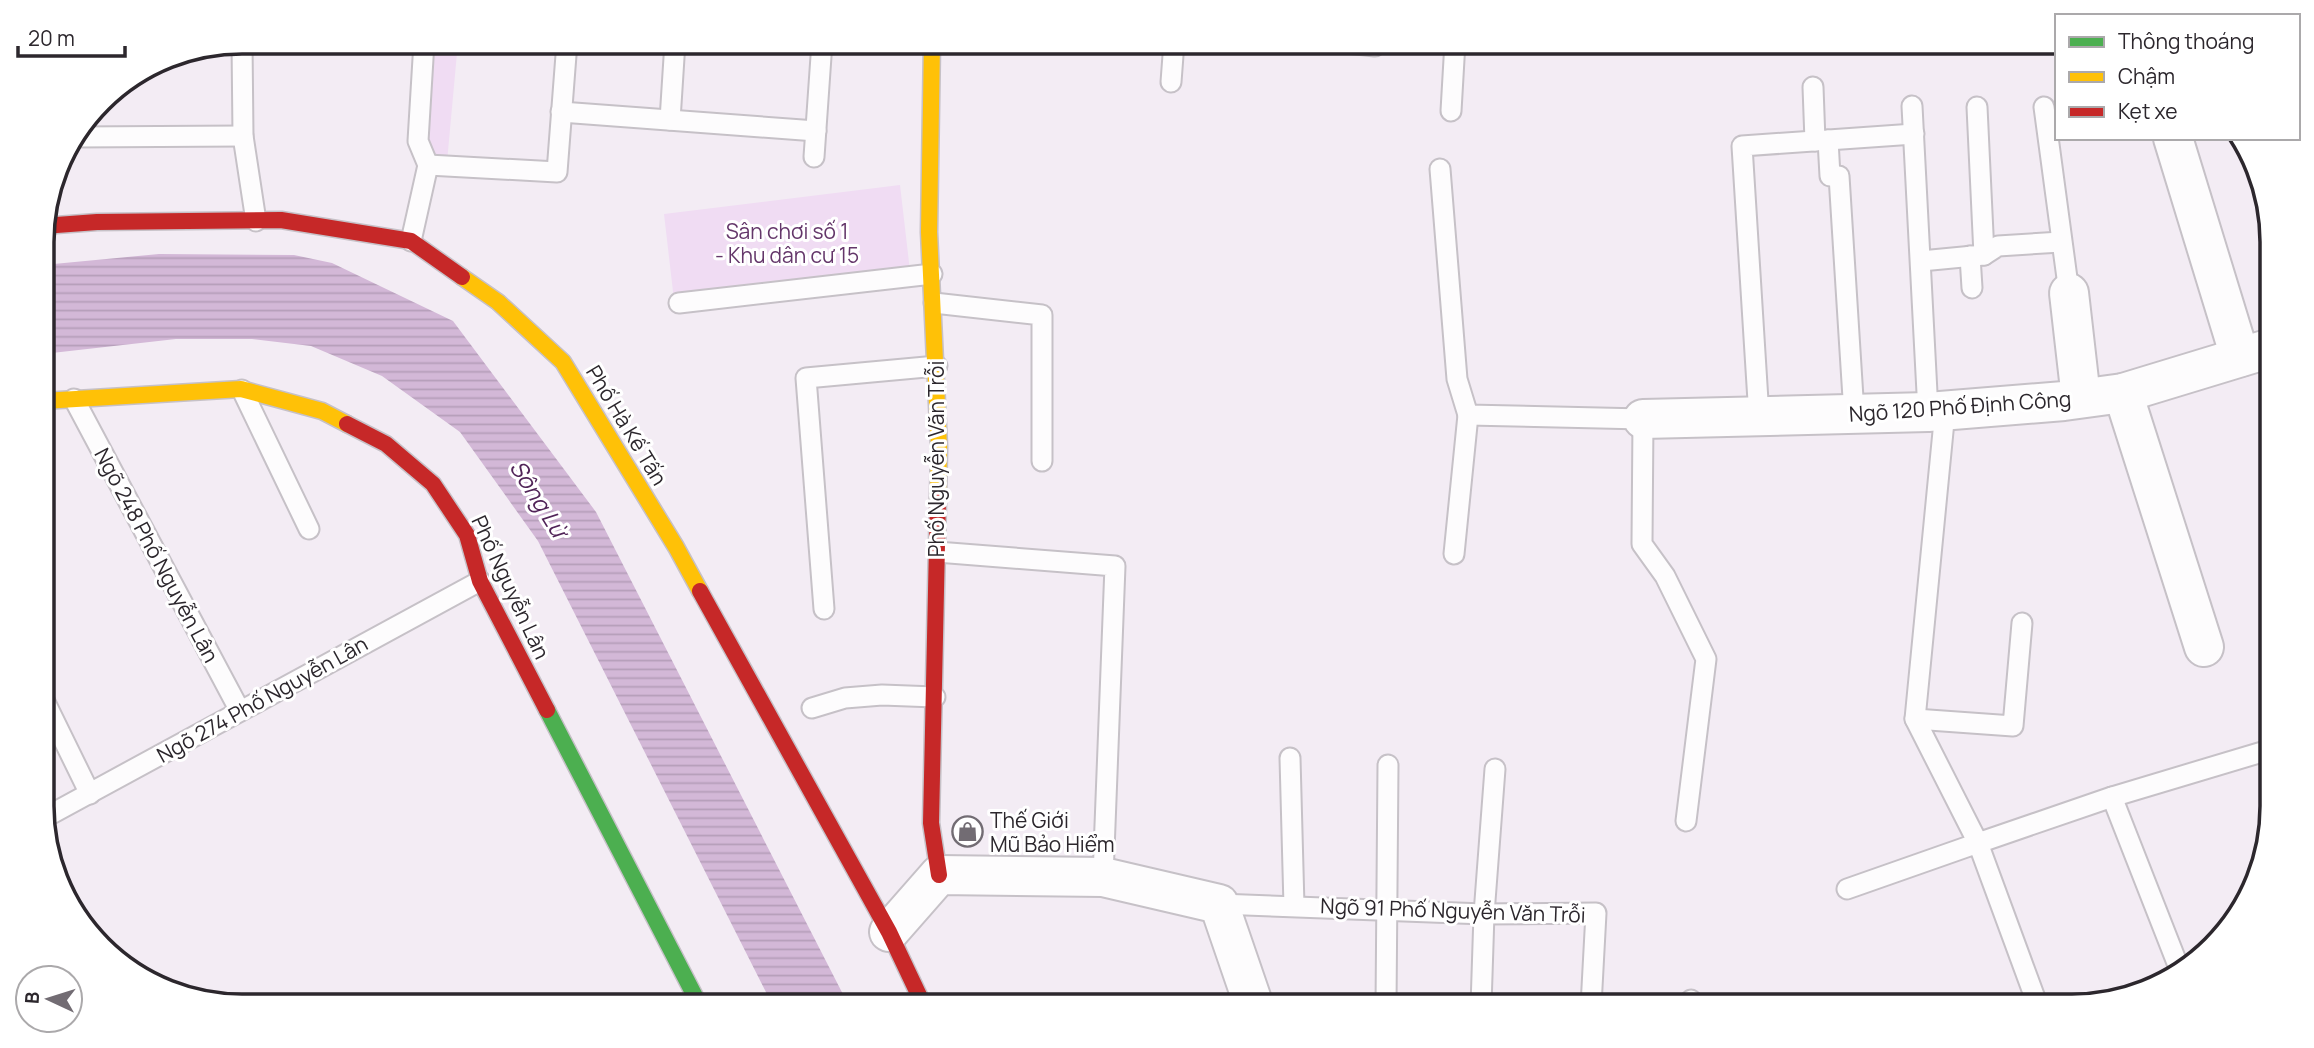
<svg xmlns="http://www.w3.org/2000/svg" width="2314" height="1048" font-family="Manrope,sans-serif">
	<style>
		.park { fill: #f0dcf3 }
		.water { fill: url(#water-rules) }
		.lines { fill: none; stroke-linecap: round; stroke-linejoin: round }
		.lane-casing { stroke: #c6c1c7; stroke-width: 23 }
		.street-casing { stroke: #c6c1c7; stroke-width: 42 }
		.fast-casing { stroke: #c6c1c7; stroke-width: 19 }
		.slow-casing { stroke: #c6c1c7; stroke-width: 19 }
		.jam-casing { stroke: #c6c1c7; stroke-width: 19 }
		.lane { stroke: #fdfcfd; stroke-width: 19 }
		.street { stroke: #fdfcfd; stroke-width: 38 }
		.fast { stroke: #4caf50; stroke-width: 16 }
		.slow { stroke: #ffc107; stroke-width: 16 }
		.jam { stroke: #c62828; stroke-width: 16 }
		.labels { text-anchor: middle; dominant-baseline: central; stroke-width: 6; stroke-linejoin: round; paint-order: stroke }
		.park-label { font-size: 21px; fill: #64366a; stroke: #fff }
		.street-label { font-size: 21px; fill: #2c272d; stroke: #fff }
		.poi-label { font-size: 21px; fill: #2c272d; stroke: #fff; text-anchor: start }
		.water-label { font-size: 23px; font-style: italic; fill: #512458; stroke: #fff }
		.rim { fill: none; stroke: #2c272d; stroke-width: 3.5 }
	</style>
	<defs>
		<pattern id="water-rules" width="6" height="5" patternUnits="userSpaceOnUse" patternTransform="scale(1.75)"><rect width="6" height="5" fill="#d3b8d7"/><path d="M0 2.5h6" fill="none" stroke="#b59eb9"/></pattern>
	</defs>
	<rect width="100%" height="100%" fill="#f3ecf4"/>
	<g class="park">
		<path d="M430 42H458L447 162 430 160 423 143Z"/>
		<path d="M900 185 910 271 674 300 664 214Z"/>
	</g>
	<path class="water" d="M159 254 294 255 332 263 453 321 596 512 849 1006H773L538 541 460 432 382 376 311 346 252 339H176L43 354V265Z"/>
	<g class="lines">
		<defs>
			<g id="lane">
				<path d="M242 42 243 136 256 221"/>
				<path d="M1338 42 1375 46"/>
				<path d="M1171 82 1174 42"/>
				<path d="M1813 87 1815 141"/>
				<path d="M1912 106 1928 412"/>
				<path d="M1977 107 1984 255"/>
				<path d="M2044 107 2069 293"/>
				<path d="M1451 111 1455 42"/>
				<path d="M561 112 816 131"/>
				<path d="M670 120 675 42"/>
				<path d="M75 137 243 136"/>
				<path d="M1828 140 1830 176H1839L1854 414"/>
				<path d="M814 157 822 42"/>
				<path d="M428 165 557 172 567 42"/>
				<path d="M1440 169 1457 379 1468 415 1643 419 1642 544 1665 576 1706 659 1686 821"/>
				<path d="M411 241 428 165 418 141 424 42"/>
				<path d="M1970 256 1972 288"/>
				<path d="M1921 261 1984 255 1998 246 2061 242"/>
				<path d="M679 303 932 274"/>
				<path d="M934 303 1042 315V461"/>
				<path d="M242 390 309 529"/>
				<path d="M74 399 240 711"/>
				<path d="M1945 411 1915 719 1978 843 2112 797 2272 749"/>
				<path d="M1759 417 1742 146 1914 134"/>
				<path d="M937 552 1115 566 1103 877"/>
				<path d="M1454 554 1468 415"/>
				<path d="M824 609 806 378 937 366"/>
				<path d="M43 698 90 794"/>
				<path d="M812 708 845 698 882 695 935 697"/>
				<path d="M1915 719 2013 726 2022 623"/>
				<path d="M1290 758 1294 906"/>
				<path d="M2112 797 2181 973"/>
				<path d="M44 818 480 581"/>
				<path d="M1847 889 1978 843 2038 1006"/>
				<path d="M1219 904 1484 914 1596 913 1591 1006"/>
				<path d="M1691 1000 1692 1006"/>
				<path d="M1386 1006 1388 765"/>
				<path d="M1481 1006 1484 914 1495 769"/>
			</g>
			<g id="street">
				<path d="M2173 138 2240 357"/>
				<path d="M2069 293 2081 398"/>
				<path d="M2123 393 2204 647"/>
				<path d="M1643 419 1928 412 2064 401 2123 393 2271 348"/>
				<path d="M889 932 939 875 1103 877 1219 904 1254 1006"/>
			</g>
			<path id="fast" d="M547 710 700 1006"/>
			<g id="slow">
				<path d="M932 42 929 232 939 447 938 498"/>
				<path d="M462 277 498 302 563 362 676 547 700 591"/>
				<path d="M43 401 241 389 322 411 347 424"/>
			</g>
			<g id="jam">
				<path d="M43 226 97 222 281 220 411 241 462 277"/>
				<path d="M347 424 386 444 433 484 467 535 480 581 547 710"/>
				<path d="M938 498 931 823 939 875"/>
				<path d="M700 591 889 932 924 1006"/>
			</g>
		</defs>
		<use href="#lane" class="lane-casing"/>
		<use href="#street" class="street-casing"/>
		<use href="#fast" class="fast-casing"/>
		<use href="#slow" class="slow-casing"/>
		<use href="#jam" class="jam-casing"/>
		<use href="#lane" class="lane"/>
		<use href="#street" class="street"/>
		<use href="#fast" class="fast"/>
		<use href="#slow" class="slow"/>
		<use href="#jam" class="jam"/>
	</g>
	<defs>
		<symbol id="shop-ring" viewBox="-11 -11 22 22"><circle r="9.5" fill="#fff" stroke="#726c73" stroke-width="1.5"/><path d="M-5-2.5h2.3a2.7 3.5 0 0 1 5.4 0H5L5.5 6h-11ZM-1.5-2.5h3a1.5 2.3 0 0 0-3 0Z" fill="#726c73"/></symbol>
	</defs>
	<g fill-rule="evenodd">
		<use href="#shop-ring" x="950" y="814" width="35" height="35"/>
	</g>
	<g class="labels">
		<g class="park-label">
			<text x="787" y="231">Sân chơi số 1<tspan x="787" dy="24">- Khu dân cư 15</tspan></text>
		</g>
		<g class="street-label">
			<text transform="translate(1960 406) rotate(-4)">Ngõ 120 Phố Định Công</text>
			<text transform="translate(627 425) rotate(59)">Phố Hà Kế Tấn</text>
			<text transform="translate(936 459) rotate(-90)">Phố Nguyễn Văn Trỗi</text>
			<text transform="translate(157 555) rotate(62)">Ngõ 248 Phố Nguyễn Lân</text>
			<text transform="translate(511 587) rotate(65)">Phố Nguyễn Lân</text>
			<text transform="translate(262 699) rotate(-29)">Ngõ 274 Phố Nguyễn Lân</text>
			<text transform="translate(1453 910) rotate(2)">Ngõ 91 Phố Nguyễn Văn Trỗi</text>
		</g>
		<g class="poi-label">
			<text x="990" y="820">Thế Giới<tspan x="990" dy="24">Mũ Bảo Hiểm</tspan></text>
		</g>
		<g class="water-label">
			<text transform="translate(539 498) rotate(58)">Sông Lừ</text>
		</g>
	</g>
	<path d="M0 0H2314V1048H0ZM242 54H2072A188 188 0 0 1 2260 242V806A188 188 0 0 1 2072 994H242A188 188 0 0 1 54 806V242A188 188 0 0 1 242 54Z" fill="#fff" fill-rule="evenodd"/>
	<path class="rim" d="M242 54H2072A188 188 0 0 1 2260 242V806A188 188 0 0 1 2072 994H242A188 188 0 0 1 54 806V242A188 188 0 0 1 242 54Z"/>
	<rect x="2055" y="14" width="245" height="126" fill="#ffffff" stroke="#aba9ab" stroke-width="2"/>
	<rect x="2069" y="37" width="35" height="10" fill="#4caf50" stroke="#aba9ab" stroke-width="2"/>
	<text x="2118" y="49" font-size="21" fill="#2c272d">Thông thoáng</text>
	<rect x="2069" y="72" width="35" height="10" fill="#ffc107" stroke="#aba9ab" stroke-width="2"/>
	<text x="2118" y="84" font-size="21" fill="#2c272d">Chậm</text>
	<rect x="2069" y="107" width="35" height="10" fill="#c62828" stroke="#aba9ab" stroke-width="2"/>
	<text x="2118" y="119" font-size="21" fill="#2c272d">Kẹt xe</text>
	<g transform="translate(49 999) rotate(274)"><circle r="33" fill="#ffffff" stroke="#aba9ab" stroke-width="2"/>
	<path d="M0-5L12 26L0 18L-12 26Z" fill="#726c73"/>
	<text y="-10" font-size="19" font-weight="bold" text-anchor="middle" fill="#2c272d">B</text>
	</g>
	<path d="M18 46v10h107v-10" fill="none" stroke="#2c272d" stroke-width="3.5"/>
	<text x="28" y="46" font-size="21" fill="#2c272d" stroke="#ffffff" stroke-width="5" paint-order="stroke">20 m</text>
</svg>
